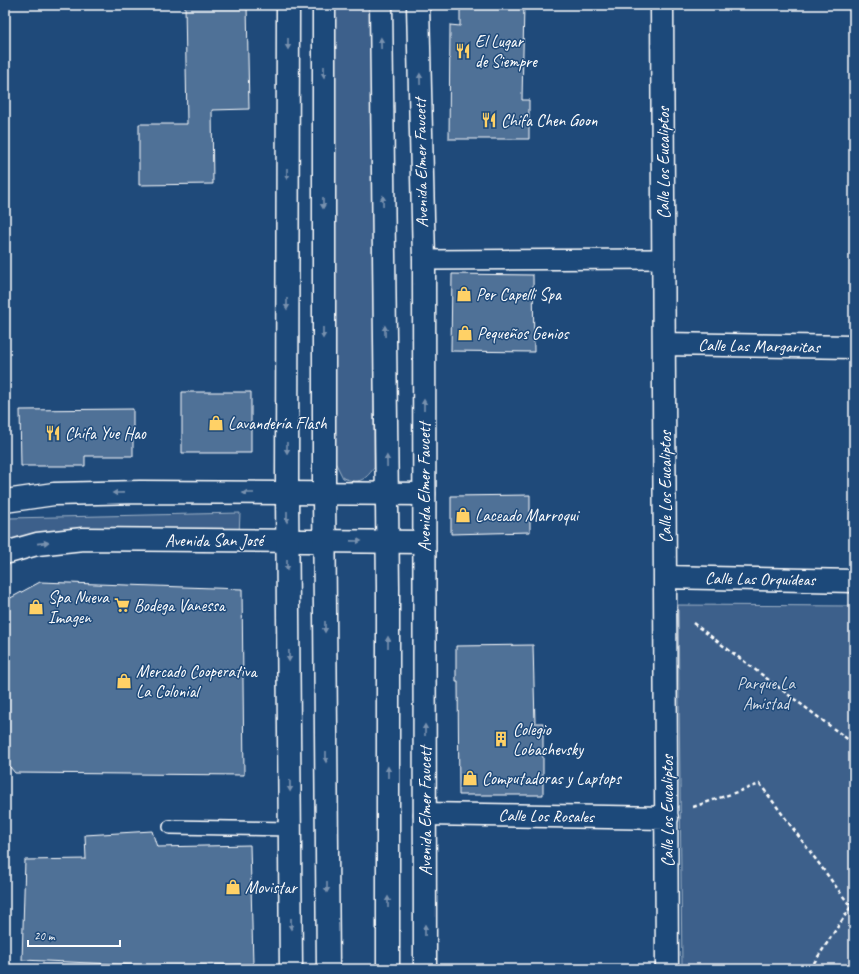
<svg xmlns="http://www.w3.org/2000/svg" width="859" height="974" font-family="Caveat,sans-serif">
<rect width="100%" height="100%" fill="#1f4a7a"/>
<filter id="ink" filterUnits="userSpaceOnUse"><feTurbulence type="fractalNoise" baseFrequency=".025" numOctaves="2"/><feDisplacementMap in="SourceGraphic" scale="8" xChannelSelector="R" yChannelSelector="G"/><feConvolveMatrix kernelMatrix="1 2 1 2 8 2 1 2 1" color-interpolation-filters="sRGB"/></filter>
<g filter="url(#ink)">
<path fill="#3c618b" stroke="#9eb0c5" d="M335 5H373L374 468C364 481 359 484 343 478L335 462Z
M240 513 239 535 54 533 17 538 5 542V519L9 518Z
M678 605 854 606V969H682Z"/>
<path fill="#507197" stroke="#fff" d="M185 5H247L249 109 212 110 213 184 139 185V124H187Z
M460 5H524L522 100H529V139H449L450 25 460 26Z
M452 274 533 275 534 352 451 351Z
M182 392H251V453H182Z
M133 409V456H85V466H21L20 410Z
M530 495V532L451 534V496Z
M40 582 242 589 244 775 15 773 5 761V601Z
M533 645 535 723H543V795H459L458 682H456V646Z
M152 831 157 847 250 845 253 964 160 966 22 960 25 860 86 859 85 835Z"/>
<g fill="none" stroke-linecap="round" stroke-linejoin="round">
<defs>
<path id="service" d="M170 827 291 829"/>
<path id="pedestrian" d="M424 260 663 259"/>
<path id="minor" d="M662 5 667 969
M664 344 854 347
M665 577 854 581
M425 814 667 818"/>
<path id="tertiary" d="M5 501 54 494 140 492 424 494
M5 553 37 544 83 539 424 542"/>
<path id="secondary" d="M288 5 287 493 291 969
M418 5 424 260 425 969"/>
<path id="primary" d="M324 5V493L328 969
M381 5 388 587V969"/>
</defs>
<use href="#service" stroke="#fff" stroke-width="16"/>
<use href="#pedestrian" stroke="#fff" stroke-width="22"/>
<use href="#minor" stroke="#fff" stroke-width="25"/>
<use href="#tertiary" stroke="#fff" stroke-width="25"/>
<use href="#secondary" stroke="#fff" stroke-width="25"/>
<use href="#primary" stroke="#fff" stroke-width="25"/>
<path stroke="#fff" stroke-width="2.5" stroke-dasharray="4 3" stroke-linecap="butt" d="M693 623 854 744
M693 807 760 784 851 907
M810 969 854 902"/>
<use href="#service" stroke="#1f4a7a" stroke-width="13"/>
<use href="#pedestrian" stroke="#1f4a7a" stroke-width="19"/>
<use href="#minor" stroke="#1f4a7a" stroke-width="22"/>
<use href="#tertiary" stroke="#1f4a7a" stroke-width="22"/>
<use href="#secondary" stroke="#1f4a7a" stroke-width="22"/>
<use href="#primary" stroke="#1f4a7a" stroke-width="22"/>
</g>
<defs><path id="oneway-solid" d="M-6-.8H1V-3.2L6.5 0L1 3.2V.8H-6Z"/></defs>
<g fill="#7992af">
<use href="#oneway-solid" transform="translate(381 43) rotate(-91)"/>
<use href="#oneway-solid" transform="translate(288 44) rotate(90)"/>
<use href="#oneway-solid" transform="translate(324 72) rotate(90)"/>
<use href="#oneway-solid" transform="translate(420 79) rotate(-91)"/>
<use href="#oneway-solid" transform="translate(287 174) rotate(90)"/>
<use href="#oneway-solid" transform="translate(383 201) rotate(-91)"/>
<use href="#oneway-solid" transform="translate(323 203) rotate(90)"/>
<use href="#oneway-solid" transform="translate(287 304) rotate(90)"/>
<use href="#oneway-solid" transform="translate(385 331) rotate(-91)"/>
<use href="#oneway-solid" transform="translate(323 333) rotate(90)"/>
<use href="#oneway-solid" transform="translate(424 405) rotate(-90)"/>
<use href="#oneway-solid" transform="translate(287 448) rotate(90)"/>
<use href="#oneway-solid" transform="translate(387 461) rotate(-91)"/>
<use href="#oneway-solid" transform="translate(118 493) rotate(179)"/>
<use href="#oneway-solid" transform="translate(248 493) rotate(-180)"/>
<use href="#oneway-solid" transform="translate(287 517) rotate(90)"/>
<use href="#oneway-solid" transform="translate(356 541) rotate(1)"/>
<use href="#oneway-solid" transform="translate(43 543) rotate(-6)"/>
<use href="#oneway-solid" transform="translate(287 565) rotate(90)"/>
<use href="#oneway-solid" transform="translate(325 627) rotate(90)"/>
<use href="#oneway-solid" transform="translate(388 642) rotate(-90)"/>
<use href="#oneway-solid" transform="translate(289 656) rotate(89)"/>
<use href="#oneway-solid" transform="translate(425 730) rotate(-90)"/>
<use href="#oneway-solid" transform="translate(326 757) rotate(90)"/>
<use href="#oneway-solid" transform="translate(388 772) rotate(-90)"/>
<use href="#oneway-solid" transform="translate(290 786) rotate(89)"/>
<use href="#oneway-solid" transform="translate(327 887) rotate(90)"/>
<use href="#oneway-solid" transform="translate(388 902) rotate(-90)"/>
<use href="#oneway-solid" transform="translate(291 924) rotate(90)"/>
<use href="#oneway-solid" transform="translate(425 930) rotate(-90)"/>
</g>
</g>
<defs>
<symbol id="restaurant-bare" viewBox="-9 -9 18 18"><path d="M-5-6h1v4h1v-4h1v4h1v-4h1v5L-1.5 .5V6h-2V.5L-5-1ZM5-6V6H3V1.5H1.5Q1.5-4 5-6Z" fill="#ffd166" stroke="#1f4a7a" stroke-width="2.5" paint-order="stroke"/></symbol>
<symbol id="shop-bare" viewBox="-9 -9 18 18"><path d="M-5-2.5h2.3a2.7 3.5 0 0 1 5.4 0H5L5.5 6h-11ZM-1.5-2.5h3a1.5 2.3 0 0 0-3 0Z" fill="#ffd166" stroke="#1f4a7a" stroke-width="2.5" paint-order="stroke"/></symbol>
<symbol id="supermarket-bare" viewBox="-9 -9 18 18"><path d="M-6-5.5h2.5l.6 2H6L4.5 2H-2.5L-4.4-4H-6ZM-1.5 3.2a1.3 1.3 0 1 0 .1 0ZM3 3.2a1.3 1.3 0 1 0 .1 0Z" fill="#ffd166" stroke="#1f4a7a" stroke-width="2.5" paint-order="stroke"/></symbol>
<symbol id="building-bare" viewBox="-9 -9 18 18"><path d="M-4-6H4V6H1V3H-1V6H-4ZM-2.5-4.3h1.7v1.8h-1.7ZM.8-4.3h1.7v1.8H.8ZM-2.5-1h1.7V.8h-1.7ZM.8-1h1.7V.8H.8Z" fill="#ffd166" stroke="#1f4a7a" stroke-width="2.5" paint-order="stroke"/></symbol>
</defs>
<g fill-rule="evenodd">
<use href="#restaurant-bare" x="452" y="40" width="22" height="22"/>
<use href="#restaurant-bare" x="478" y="109" width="22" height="22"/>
<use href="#shop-bare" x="453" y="283" width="22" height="22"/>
<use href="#shop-bare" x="454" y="322" width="22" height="22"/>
<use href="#shop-bare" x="205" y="412" width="22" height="22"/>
<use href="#restaurant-bare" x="42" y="422" width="22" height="22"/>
<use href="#shop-bare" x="452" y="504" width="22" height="22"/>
<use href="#supermarket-bare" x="111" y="594" width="22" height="22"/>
<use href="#shop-bare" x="25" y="596" width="22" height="22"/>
<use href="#shop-bare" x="113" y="670" width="22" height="22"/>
<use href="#building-bare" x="490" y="728" width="22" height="22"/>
<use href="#shop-bare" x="459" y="767" width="22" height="22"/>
<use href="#shop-bare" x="222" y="876" width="22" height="22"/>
</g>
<g text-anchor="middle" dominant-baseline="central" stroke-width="3" stroke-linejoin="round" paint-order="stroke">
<g font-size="17" fill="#fff" stroke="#1f4a7a" text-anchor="start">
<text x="475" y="41">El Lugar<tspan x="475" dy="20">de Siempre</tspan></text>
<text x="501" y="120">Chifa Chen Goon</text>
<text x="476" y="294">Per Capelli Spa</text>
<text x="477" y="333">Pequeños Genios</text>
<text x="228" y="423">Lavandería Flash</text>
<text x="65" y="433">Chifa Yue Hao</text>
<text x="475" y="515">Laceado Marroqui</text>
<text x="48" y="597">Spa Nueva<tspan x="48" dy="20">Imagen</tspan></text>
<text x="134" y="605">Bodega Vanessa</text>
<text x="136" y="671">Mercado Cooperativa<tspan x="136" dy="20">La Colonial</tspan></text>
<text x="513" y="729">Colegio<tspan x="513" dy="20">Lobachevsky</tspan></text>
<text x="482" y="778">Computadoras y Laptops</text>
<text x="245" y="887">Movistar</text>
</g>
<g font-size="17" fill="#fff" stroke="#1f4a7a">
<text transform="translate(421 163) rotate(-91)">Avenida Elmer Faucett</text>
<text transform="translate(663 163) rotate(-90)">Calle Los Eucaliptos</text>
<text transform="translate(759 346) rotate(1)">Calle Las Margaritas</text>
<text transform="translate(424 487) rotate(-90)">Avenida Elmer Faucett</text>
<text transform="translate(665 487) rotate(-90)">Calle Los Eucaliptos</text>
<text x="214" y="540">Avenida San José</text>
<text transform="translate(760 579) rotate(1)">Calle Las Orquídeas</text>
<text transform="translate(425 811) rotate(-90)">Avenida Elmer Faucett</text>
<text transform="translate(667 811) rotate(-90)">Calle Los Eucaliptos</text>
<text transform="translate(546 816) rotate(1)">Calle Los Rosales</text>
</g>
<g font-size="17" fill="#d8dfe8" stroke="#1f4a7a">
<text x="766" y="683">Parque La<tspan x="766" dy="20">Amistad</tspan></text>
</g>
</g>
<rect width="859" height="974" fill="none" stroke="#1f4a7a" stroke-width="20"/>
<rect x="10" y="10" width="839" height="954" fill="none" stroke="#fff" stroke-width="1.5" filter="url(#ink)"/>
<path d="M28 940v6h92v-6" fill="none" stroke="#ffffff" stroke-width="2"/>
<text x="34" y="940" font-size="12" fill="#ffffff" stroke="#1f4a7a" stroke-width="3" paint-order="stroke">20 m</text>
</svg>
